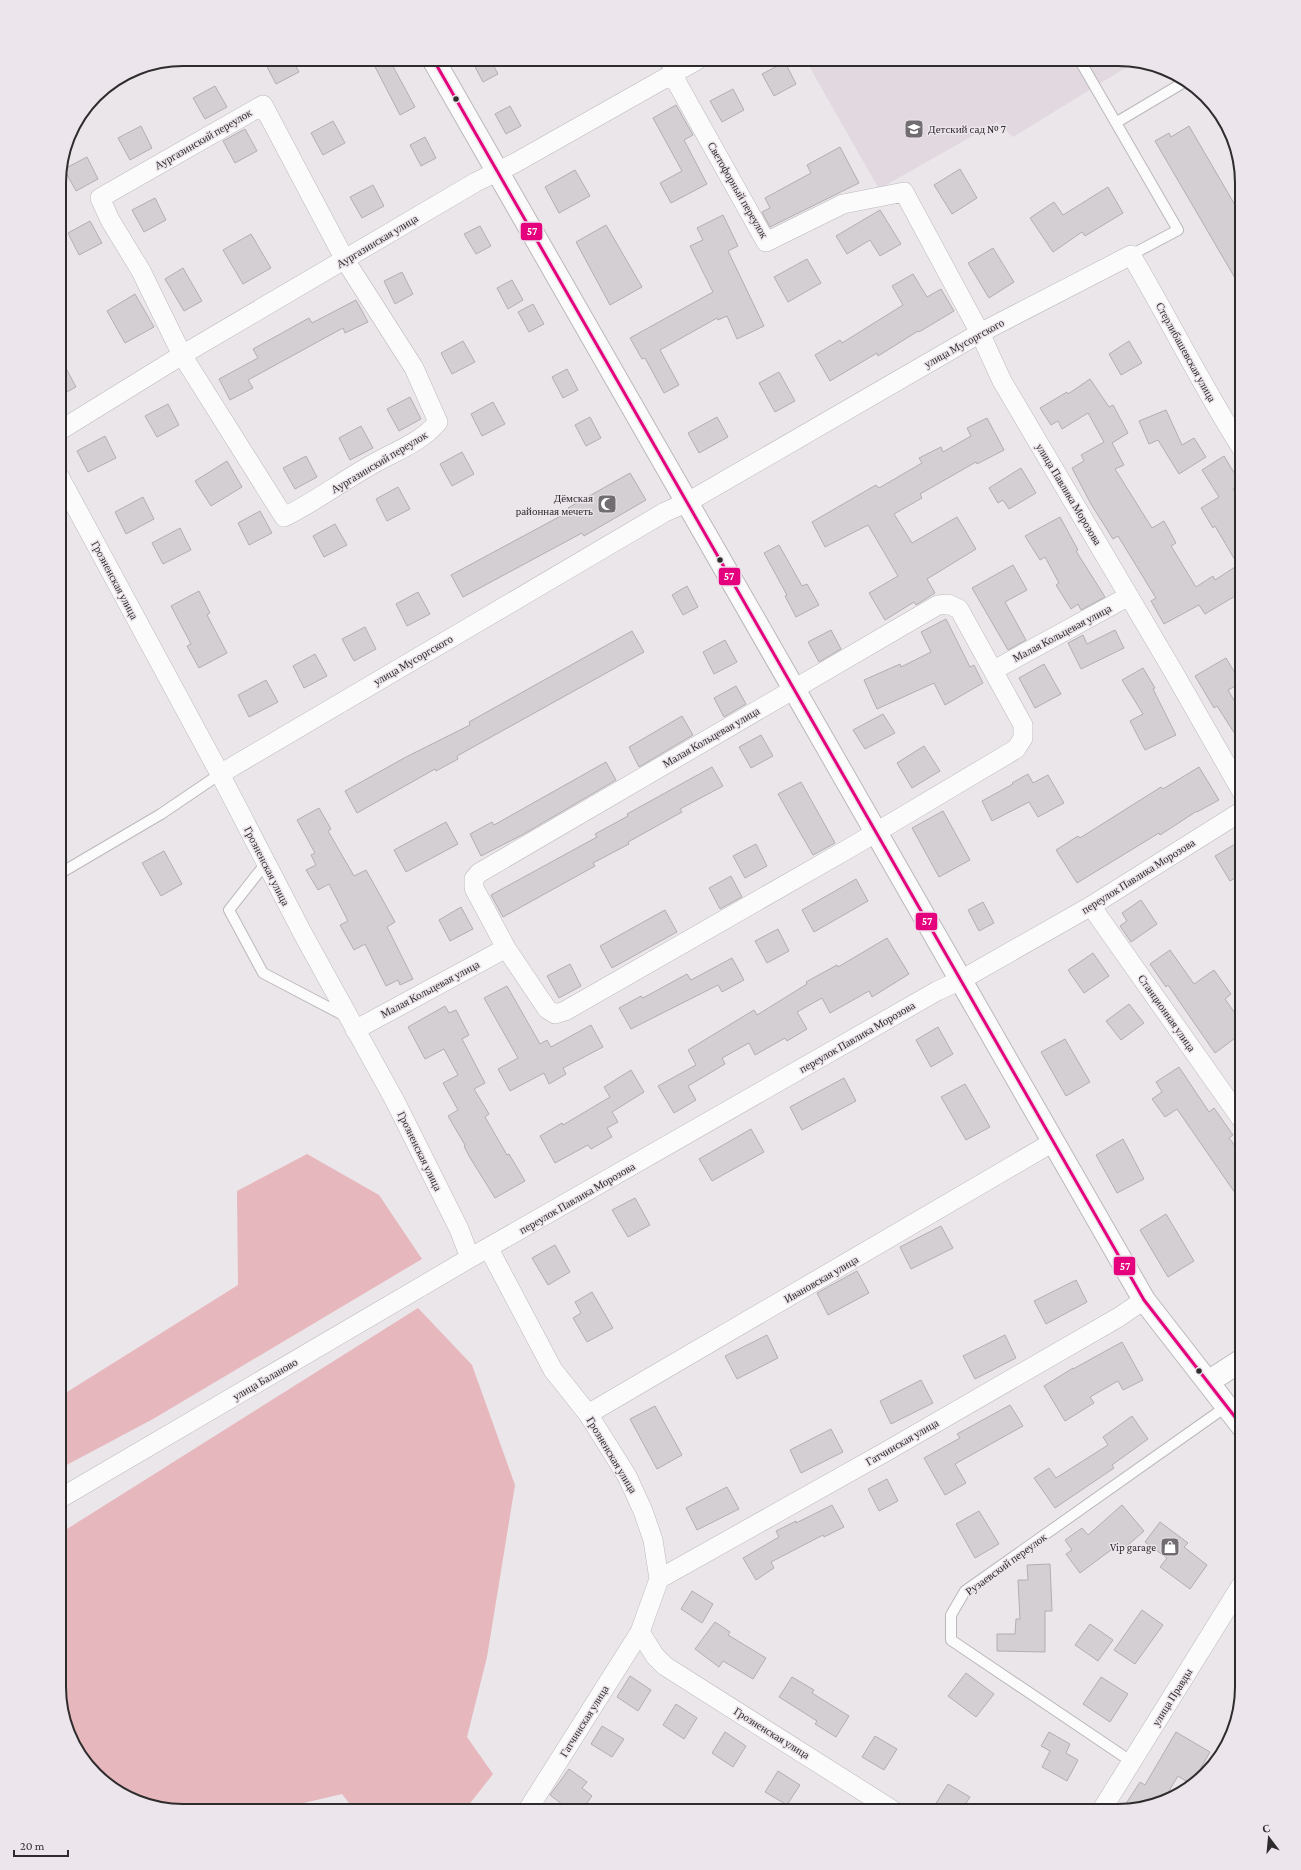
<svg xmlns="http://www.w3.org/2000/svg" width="1301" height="1870" font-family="'Crimson Pro',serif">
<rect width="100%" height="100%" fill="#ebe6ea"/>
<path fill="#e1d8e0" d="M805 59H1126L1135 62 1013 137 997 122 879 189Z"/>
<path fill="#e6b7bc" d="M307 1154 379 1195 422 1259 153 1419 59 1469V1397L238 1285 237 1191Z
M418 1308 472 1365 515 1485 487 1657 467 1737 493 1774 464 1811H355L342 1794 291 1806 285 1811H175L121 1794 75 1749 59 1687V1534Z"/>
<path fill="#d3cfd2" stroke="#b2aeb1" d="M263 59H292L299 72 276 84Z
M371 59H389L415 107 400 115Z
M471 59H490L498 74 483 82Z
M785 62 796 84 774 96 762 74Z
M215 86 227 107 205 119 193 98Z
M733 89 744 110 722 122 710 101Z
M676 105 693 135 684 140 707 184 671 203 660 183 682 171 653 118Z
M510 106 521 126 506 134 495 114Z
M333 121 345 143 323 155 311 133Z
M141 126 152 148 130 160 118 138Z
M1189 126 1242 217V290L1155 141 1169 133 1171 137Z
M245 129 257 151 235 163 223 141Z
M425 137 436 158 421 166 410 145Z
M840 147 859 183 770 227 762 212 770 208 765 198 811 173 807 165Z
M87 157 98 179 76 191 64 169Z
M960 169 977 198 952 214 934 185Z
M575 170 590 196 559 213 545 187Z
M373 185 384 206 362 218 350 197Z
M1108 187 1123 213 1085 236 1082 232 1053 252 1030 218 1054 202 1063 215Z
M155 198 166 220 144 232 132 210Z
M880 210 901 244 880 256 870 240 847 254 836 236Z
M723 215 738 246 728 251 764 326 737 339 727 316 718 320 717 318 660 350 679 385 664 393 645 358 642 359 630 338 713 292 690 246 703 240 697 228Z
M90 221 102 243 79 255 68 233Z
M606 225 642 287 610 305 576 242Z
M480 226 491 246 476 254 464 234Z
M251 234 271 268 243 284 223 250Z
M993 248 1014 282 989 298 968 263Z
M807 259 821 283 788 302 774 277Z
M183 268 202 301 184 311 165 279Z
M402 272 413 294 395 304 384 281Z
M913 274 927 297 941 289 954 311 919 332 918 331 878 356 877 353 830 381 815 355 840 340 842 343 903 305 892 286Z
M512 280 523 300 508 309 497 288Z
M135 294 154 327 125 343 107 311Z
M356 300 368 322 345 333 343 328 248 380 253 388 230 400 219 379 258 358 253 349 309 318 312 323Z
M533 304 544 324 529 332 518 312Z
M463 341 475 362 452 374 441 353Z
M1129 341 1142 363 1121 375 1109 354Z
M59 355 76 387 59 396Z
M567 369 578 390 563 398 552 377Z
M779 372 795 401 775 412 759 383Z
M1090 379 1109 407 1113 405 1128 433 1112 443 1124 465 1115 469 1152 528 1164 521 1176 543 1171 546 1196 587 1213 576 1215 580 1238 565 1215 526 1213 528 1201 508 1219 497 1202 470 1224 456 1241 484 1233 489 1242 503V592L1205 614 1199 605 1164 624 1151 601 1156 598 1118 536 1113 539 1091 504 1072 468 1084 461 1081 455 1104 442 1088 413 1062 429 1058 421 1051 425 1040 408 1067 392 1068 394Z
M410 397 421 419 399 431 387 409Z
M493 402 505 424 482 436 471 414Z
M168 404 179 425 157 437 145 416Z
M1166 410 1182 445 1194 438 1206 457 1179 474 1158 440 1149 444 1139 421Z
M590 417 601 438 586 446 575 425Z
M717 417 728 437 699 453 688 433Z
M987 418 1004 450 977 464 976 462 920 494 922 498 894 514 912 543 957 517 976 549 927 579 935 593 916 605 914 602 885 620 869 593 898 576 868 525 825 547 812 522 876 485 879 488 922 463 919 458 941 447 943 452 971 436 967 428Z
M361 426 373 448 350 460 339 438Z
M105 436 116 458 88 472 77 451Z
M462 452 474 474 452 486 440 464Z
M306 456 317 477 295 489 283 468Z
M227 461 242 487 211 506 195 481Z
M1021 468 1036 493 1009 509 1003 500 998 503 989 488Z
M630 473 646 500 584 536 582 533 463 597 451 575 570 511 568 508Z
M398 487 410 509 387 521 376 499Z
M143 497 154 519 126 534 115 512Z
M260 511 272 533 249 545 238 523Z
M1060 517 1078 550 1076 551 1105 597 1081 610 1078 604 1071 609 1056 585 1059 583 1045 557 1040 560 1025 536Z
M335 524 347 545 324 557 313 536Z
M180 528 191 550 163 564 152 543Z
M779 545 802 586 807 584 819 605 796 617 785 596 787 595 764 553Z
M1013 565 1027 590 1005 602 1026 640 1008 650 972 588Z
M687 586 698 607 683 615 672 595Z
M199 591 210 613 207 615 227 653 199 668 187 646 191 644 171 606Z
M418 592 430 614 407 626 396 604Z
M946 619 970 667 974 665 983 683 945 705 934 683 877 709 864 680 900 664 901 667 931 652 921 632Z
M365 627 376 649 354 661 342 639Z
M831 630 841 649 819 662 808 642Z
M1115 630 1124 648 1081 669 1068 643 1083 635 1087 644Z
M632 631 644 652 457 756 458 759 436 771 435 769 357 813 345 791 406 757 470 725 469 722Z
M725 640 737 662 714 674 703 652Z
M315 654 327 676 304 688 293 666Z
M1226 658 1241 683 1228 690 1242 714V745L1217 706 1214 708 1195 676Z
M1044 664 1061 694 1035 708 1019 678Z
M1143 668 1155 688 1153 689 1176 735 1145 750 1130 721 1143 714 1122 680Z
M266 680 278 702 249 717 238 695Z
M736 686 746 704 724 717 714 698Z
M883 714 895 733 865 749 853 730Z
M682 716 693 735 639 767 629 747Z
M761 735 773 756 751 768 739 747Z
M924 746 940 771 912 788 897 763Z
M606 762 616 780 524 834 481 856 470 834 492 822 494 825Z
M712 767 723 786 680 809 682 812 628 842 629 844 593 863 595 866 503 917 491 895 597 837 595 834 628 816 627 814Z
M1199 767 1219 800 1197 812V811L1160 835 1159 833 1077 883 1056 850 1078 836 1080 838 1161 787 1163 789Z
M1028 774 1033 783 1048 775 1064 803 1038 817 1029 802 992 821 982 801 1013 784 1012 783Z
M801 782 835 843 813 855 778 794Z
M319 808 331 829 328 831 354 876 366 870 395 922 387 927 413 979 400 985 398 980 386 986 365 944 354 950 340 925 348 921 329 884 318 890 306 870 316 865 311 855 315 853 297 820Z
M943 811 970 860 939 877 912 828Z
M446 822 458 844 406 872 394 850Z
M1242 840V874L1230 881 1215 856Z
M756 844 767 866 745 878 733 856Z
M164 851 182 884 161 896 142 863Z
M731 876 742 897 720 909 709 888Z
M856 879 868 901 814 932 802 910Z
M1141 900 1157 924 1131 942 1120 926 1127 921 1122 913Z
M983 902 994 923 979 931 968 910Z
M461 907 473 929 450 941 439 920Z
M665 910 677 932 612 968 600 946Z
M778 929 789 951 767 963 755 941Z
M887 938 909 974 872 997 869 991 830 1013 822 998 797 1012 807 1029 787 1041 785 1038 755 1055 749 1043 722 1058 725 1064 688 1086 696 1100 674 1113 658 1086 696 1065 688 1050 754 1010 757 1015 807 984 806 982 837 965 838 967Z
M1170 950 1194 984 1214 970 1231 994 1225 999 1242 1023V1033L1215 1053 1168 985 1166 987 1150 964Z
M1093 953 1109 976 1084 993 1068 970Z
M732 958 744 980 722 992 718 985 631 1029 619 1008 641 996 643 998 687 974 691 980Z
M570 964 581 986 559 998 547 976Z
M507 986 540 1044 547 1040 551 1047 591 1025 603 1047 563 1068 566 1074 549 1084 544 1073 510 1091 498 1069 518 1058 484 998Z
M1129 1004 1144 1023 1121 1040 1106 1021Z
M445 1006 449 1013 456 1010 469 1035 462 1039 485 1083 474 1089 489 1114 485 1117 507 1155 509 1154 525 1181 495 1198 469 1156 464 1146 465 1145 448 1116 458 1110 443 1083 458 1075 444 1049 425 1059 408 1027Z
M938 1027 953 1054 931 1067 916 1040Z
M1065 1039 1090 1082 1066 1096 1041 1052Z
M1179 1067 1209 1112 1214 1108 1233 1135 1229 1138 1242 1155V1203L1177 1109 1165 1117 1152 1099 1162 1092 1156 1082Z
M631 1070 644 1092 612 1112 618 1122 607 1128 612 1137 591 1149 588 1145 555 1163 540 1136 562 1123 563 1125 610 1097 604 1087Z
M844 1078 856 1101 802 1130 790 1107Z
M965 1084 990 1127 966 1140 941 1097Z
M751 1129 764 1152 712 1181 699 1159Z
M1123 1139 1144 1179 1117 1193 1096 1155Z
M635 1198 650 1225 628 1237 612 1210Z
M1166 1214 1194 1261 1168 1277 1140 1230Z
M941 1226 953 1248 911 1269 900 1247Z
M555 1245 570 1272 548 1285 532 1258Z
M857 1271 869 1293 828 1315 817 1293Z
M1076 1280 1087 1302 1046 1324 1034 1301Z
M592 1292 613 1328 587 1342 573 1318 581 1313 575 1302Z
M767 1335 778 1358 737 1379 725 1356Z
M1005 1335 1016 1358 975 1379 963 1356Z
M1122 1342 1143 1380 1123 1390 1118 1381 1090 1397 1094 1403 1065 1421 1044 1386 1073 1368V1369Z
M921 1380 933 1403 891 1424 880 1401Z
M1010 1405 1023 1426 955 1464 966 1483 945 1495 924 1458 960 1438 957 1434Z
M655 1406 682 1455 657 1469 630 1419Z
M1132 1416 1148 1439 1112 1465 1114 1468 1055 1508 1034 1478 1049 1468 1056 1478 1108 1445 1103 1437Z
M831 1429 843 1452 801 1473 790 1450Z
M887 1479 898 1501 879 1511 868 1489Z
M727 1487 739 1509 697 1530 686 1508Z
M832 1505 844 1527 824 1537 823 1535 771 1562 774 1568 756 1580 743 1558 779 1537 776 1531 796 1521V1523Z
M1122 1505 1144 1531 1120 1552 1115 1547 1080 1573 1066 1554 1072 1550 1065 1540 1082 1528 1088 1535Z
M979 1511 999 1544 975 1558 956 1524Z
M1160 1522 1188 1543 1184 1547 1207 1565 1190 1589 1160 1567 1167 1558 1145 1542Z
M1050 1564 1052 1611H1045V1652L997 1651V1634H1015L1016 1619H1020L1018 1580H1028L1027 1565Z
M692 1591 713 1604 702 1623 681 1609Z
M1142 1610 1163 1625 1135 1664 1114 1650Z
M715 1622 730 1632 728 1635 766 1658 753 1679 723 1661 719 1667 695 1649Z
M1090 1624 1113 1640 1098 1661 1075 1645Z
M966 1673 994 1694 976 1717 948 1696Z
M630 1676 651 1690 638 1711 617 1697Z
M792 1677 814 1690 812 1693 849 1716 836 1737 815 1724 817 1721 779 1697Z
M1101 1677 1128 1694 1110 1722 1083 1704Z
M676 1704 697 1718 684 1739 663 1725Z
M602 1726 624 1739 612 1757 591 1744Z
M725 1732 746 1746 733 1767 712 1753Z
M1049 1732 1070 1744 1066 1753 1078 1760 1067 1781 1042 1767 1050 1751 1041 1746Z
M1176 1732 1210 1752 1192 1783 1191 1784 1178 1776 1164 1799 1122 1810 1140 1782 1145 1785Z
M875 1736 897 1749 884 1770 862 1757Z
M569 1769 587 1782 582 1788 592 1796 581 1811H571L550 1795Z
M778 1771 800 1785 787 1805 765 1792Z
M948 1784 970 1797 961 1811H945L935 1805Z"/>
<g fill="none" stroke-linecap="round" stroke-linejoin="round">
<defs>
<path id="lane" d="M663 59 672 74
M1079 59 1178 230 1131 255
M1117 122 1186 81
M266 863 229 910 263 973 345 1016
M59 874 161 814 220 774
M1132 1762 951 1640V1615L965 1591 1227 1406"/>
<path id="street" d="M672 74 766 242 843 204 904 192 980 333 1002 381 1173 671 1242 792
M263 105 345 260 414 368 438 422C420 444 390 453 366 468 338 484 313 503 284 517L182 355 141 271 110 220 100 198Z
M59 431 182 355 476 182 515 163 699 59
M59 476 220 774 303 934 395 1101 459 1229 470 1258
M948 604 959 609 1023 725V738L1016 749 853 846 565 1011 555 1014 547 1009 506 948 474 888V879L479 873 938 605Z
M994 670 1129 596
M220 774 665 512 688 502 980 333 1131 255C1169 319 1202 386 1242 449
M1091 906 1242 1120
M355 1030 506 948
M489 1249 553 1370 588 1414 627 1476 643 1511 653 1540 659 1579 640 1632 655 1656 665 1666 894 1811
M588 1414 1053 1142
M59 1499 470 1258 937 991 961 980 1091 906 1242 811
M659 1579 887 1451 1119 1317 1144 1300
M527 1811 640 1632
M1101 1811 1242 1584"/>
<path id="secondary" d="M433 59 1144 1300 1242 1426
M1208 1382 1242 1360"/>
</defs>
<use href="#lane" stroke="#bbb8bb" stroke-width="12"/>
<use href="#street" stroke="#bbb8bb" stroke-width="20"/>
<use href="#secondary" stroke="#bbb8bb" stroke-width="24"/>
<use href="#lane" stroke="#fcfbfc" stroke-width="10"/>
<use href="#street" stroke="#fcfbfc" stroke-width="19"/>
<use href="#secondary" stroke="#fcfbfc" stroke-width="22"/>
<defs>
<path id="bus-1" d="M433 59 1144 1300 1242 1426"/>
</defs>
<use href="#bus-1" stroke="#ece5eb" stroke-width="6"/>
<use href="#bus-1" stroke="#e5007d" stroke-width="3"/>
</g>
<defs>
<symbol id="school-square" viewBox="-11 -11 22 22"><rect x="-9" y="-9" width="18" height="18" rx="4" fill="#716d70" stroke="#ece5eb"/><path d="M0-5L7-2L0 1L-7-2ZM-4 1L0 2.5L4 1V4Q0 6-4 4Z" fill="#fff"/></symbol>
<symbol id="mosque-square" viewBox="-11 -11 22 22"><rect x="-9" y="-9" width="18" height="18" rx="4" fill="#716d70" stroke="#ece5eb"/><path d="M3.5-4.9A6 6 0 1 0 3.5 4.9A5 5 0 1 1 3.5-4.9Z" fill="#fff"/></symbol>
<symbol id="shop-square" viewBox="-11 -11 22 22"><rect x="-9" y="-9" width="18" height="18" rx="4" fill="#716d70" stroke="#ece5eb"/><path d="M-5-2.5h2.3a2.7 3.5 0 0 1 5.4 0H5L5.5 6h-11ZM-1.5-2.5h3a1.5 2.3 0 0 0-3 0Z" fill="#fff"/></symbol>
</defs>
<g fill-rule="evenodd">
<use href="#school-square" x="903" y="118" width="22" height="22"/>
<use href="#mosque-square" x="596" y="493" width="22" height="22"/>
<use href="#shop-square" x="1159" y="1536" width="22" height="22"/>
</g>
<g fill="#2f2c2e" stroke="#ece5eb" stroke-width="1.5">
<circle cx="456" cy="99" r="3.5"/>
<circle cx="720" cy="560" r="3.5"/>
<circle cx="1199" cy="1371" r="3.5"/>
</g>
<g text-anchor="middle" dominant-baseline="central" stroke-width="3" stroke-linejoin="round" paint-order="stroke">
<g font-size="11" fill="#2f2c2e" stroke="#ece5eb" text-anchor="end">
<text x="928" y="129" text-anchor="start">Детский сад № 7</text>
<text x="593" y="498">Дёмская<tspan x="593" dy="13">районная мечеть</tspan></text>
<text x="1156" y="1547">Vip garage</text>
</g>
<g font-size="11" fill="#2f2c2e" stroke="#ece5eb">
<text transform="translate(203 139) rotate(-30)">Аургазинский переулок</text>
<text transform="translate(738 190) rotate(60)">Светофорный переулок</text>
<text transform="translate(377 241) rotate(-31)">Аургазинская улица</text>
<text transform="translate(964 343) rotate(-29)">улица Мусоргского</text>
<text transform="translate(1186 352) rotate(61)">Стерлибашевская улица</text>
<text transform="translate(379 462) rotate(-31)">Аургазинский переулок</text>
<text transform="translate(1069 494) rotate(59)">улица Павлика Морозова</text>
<text transform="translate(115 580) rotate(62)">Грозненская улица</text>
<text transform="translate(1062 633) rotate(-28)">Малая Кольцевая улица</text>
<text transform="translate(413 660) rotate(-30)">улица Мусоргского</text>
<text transform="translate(711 737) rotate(-30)">Малая Кольцевая улица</text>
<text transform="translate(267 866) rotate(63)">Грозненская улица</text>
<text transform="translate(1138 876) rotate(-32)">переулок Павлика Морозова</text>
<text transform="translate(430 989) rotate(-28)">Малая Кольцевая улица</text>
<text transform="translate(1167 1013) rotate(55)">Станционная улица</text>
<text transform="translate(857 1037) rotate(-30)">переулок Павлика Морозова</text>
<text transform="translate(420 1151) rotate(64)">Грозненская улица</text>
<text transform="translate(577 1198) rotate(-30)">переулок Павлика Морозова</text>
<text transform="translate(821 1279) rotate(-30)">Ивановская улица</text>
<text transform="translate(265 1379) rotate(-30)">улица Баланово</text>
<text transform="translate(902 1442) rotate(-30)">Гатчинская улица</text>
<text transform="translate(612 1455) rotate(59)">Грозненская улица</text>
<text transform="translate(1006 1564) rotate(-36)">Рузаевский переулок</text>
<text transform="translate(1172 1697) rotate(-58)">улица Правды</text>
<text transform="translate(584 1721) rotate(-58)">Гатчинская улица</text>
<text transform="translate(772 1733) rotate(32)">Грозненская улица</text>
</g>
</g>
<path d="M0 0H1301V1870H0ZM183 66H1118A117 117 0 0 1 1235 183V1687A117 117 0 0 1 1118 1804H183A117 117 0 0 1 66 1687V183A117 117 0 0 1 183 66Z" fill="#ece5eb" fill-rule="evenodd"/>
<path fill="none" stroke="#2f2c2e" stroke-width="2" d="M183 66H1118A117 117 0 0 1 1235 183V1687A117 117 0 0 1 1118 1804H183A117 117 0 0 1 66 1687V183A117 117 0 0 1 183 66Z"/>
<g stroke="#ece5eb" stroke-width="1.5">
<rect x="520" y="222" width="23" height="19" rx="4" fill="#e5007d"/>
<rect x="718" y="567" width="23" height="19" rx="4" fill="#e5007d"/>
<rect x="915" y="912" width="23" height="19" rx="4" fill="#e5007d"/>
<rect x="1113" y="1256" width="23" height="20" rx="4" fill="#e5007d"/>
</g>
<g font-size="11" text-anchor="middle" font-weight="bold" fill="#fff">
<text x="532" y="235">57</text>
<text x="729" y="580">57</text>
<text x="927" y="925">57</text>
<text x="1125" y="1270">57</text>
</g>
<g transform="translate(1269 1838) rotate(344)" stroke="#ece5eb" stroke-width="3" paint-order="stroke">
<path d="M0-3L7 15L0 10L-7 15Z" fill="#2f2c2e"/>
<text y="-6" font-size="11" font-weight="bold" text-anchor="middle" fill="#2f2c2e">С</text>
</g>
<path d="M14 1850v6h54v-6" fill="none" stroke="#2f2c2e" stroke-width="2"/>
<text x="20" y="1850" font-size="12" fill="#2f2c2e" stroke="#ece5eb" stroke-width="3" paint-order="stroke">20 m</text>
</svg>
